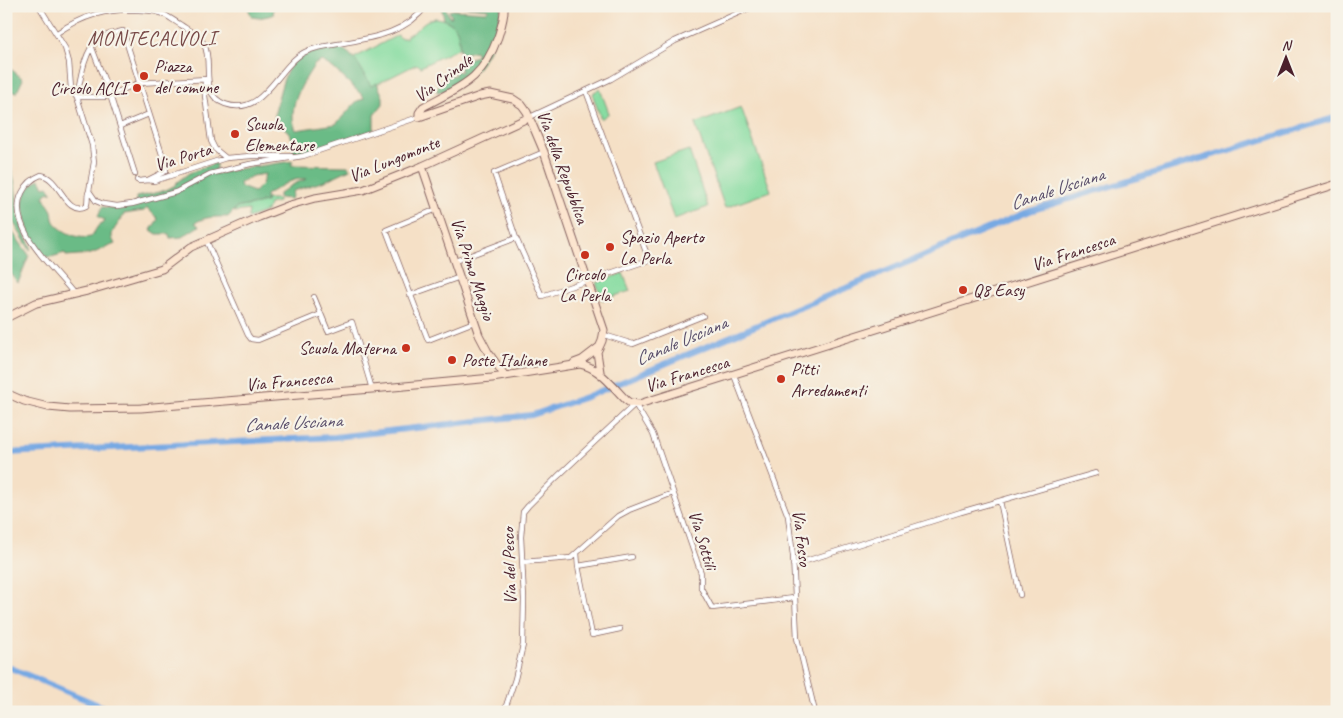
<svg xmlns="http://www.w3.org/2000/svg" width="1343" height="718" font-family="Caveat,sans-serif">
<rect width="100%" height="100%" fill="#f7f3e8"/>
<filter id="ink" filterUnits="userSpaceOnUse"><feTurbulence type="fractalNoise" baseFrequency=".02" numOctaves="2"/><feDisplacementMap in="SourceGraphic" scale="10" xChannelSelector="R" yChannelSelector="G"/><feConvolveMatrix kernelMatrix="1 2 1 2 8 2 1 2 1" color-interpolation-filters="sRGB"/></filter>
<filter id="wash" filterUnits="userSpaceOnUse"><feTurbulence type="fractalNoise" baseFrequency=".0096" numOctaves="4" result="noise"/><feDisplacementMap in="SourceGraphic" scale="20" xChannelSelector="R" yChannelSelector="G"/><feGaussianBlur stdDeviation="1.12" result="paint"/><feColorMatrix in="noise" values="0 0 0 0 0 0 0 0 0 0 0 0 0 0 0 0 0 1.4 0 .05"/><feComposite in="paint" operator="in"/></filter>
<g filter="url(#wash)">
<rect width="100%" height="100%" fill="#f5e0c6"/>
<path fill="#83db9f" stroke="#667d65" d="M435 18C453 20 461 29 459 48L420 67 417 64 371 87 354 58 398 35 400 38H406L407 35C420 31 419 21 435 18Z
M600 89 609 113 601 119 593 96 594 92Z
M741 107 771 191 725 208 695 124Z
M689 150 708 207 674 219 653 162Z
M266 199H278V202L269 204 267 211 248 218 249 210 234 212 236 208 261 203 259 200 266 202Z
M623 273 630 291 602 300 596 283Z"/>
<path fill="#6abb86" stroke="#5a6d58" fill-rule="evenodd" d="M247 6H274L273 15 258 18 252 17Z
M441 6H445L449 17H452L449 11 453 10 486 12 489 9 457 6H501V9C496 38 487 65 462 82 453 87 447 91 437 92V88L443 82 442 80 446 76 456 75 453 71 461 72 459 62 476 56V52L474 51 462 54 460 51C458 34 461 26 442 19L444 18Z
M333 47C352 47 363 72 371 86L377 83 383 97V104L374 115V130L304 152H293C295 141 291 133 282 126L276 125C273 115 276 108 278 99 288 59 294 56 333 47ZM322 61 333 68 363 96 364 99 357 101 336 124 296 130C286 108 303 82 315 64Z
M6 70H12L23 79 17 92H11L6 95Z
M293 161 291 165 348 166 350 169 325 181 293 191 291 199 279 198V194C288 187 296 182 307 179 292 177 278 188 266 195V202L260 201 262 203 236 208 228 217C216 217 205 216 195 223L199 226 182 237 170 238 169 234H157L151 230 158 219 147 208 144 211 124 214C122 221 111 230 112 237 112 239 114 242 115 244L91 254 66 256 65 253C60 254 54 257 49 257 34 257 22 216 23 203 24 192 30 184 40 179L44 187 48 186 52 192 47 193 44 197C46 203 50 206 52 211 53 215 52 219 55 223 62 232 79 240 91 237L98 226 104 223 105 220 98 217 102 207 115 208 136 205V197L160 192 174 186 177 182 189 173 216 163V174L239 169ZM265 174 262 184 254 192 241 187 240 183 252 176Z
M6 163C19 175 14 205 20 221 23 230 27 239 31 247L30 250 6 210Z
M6 223 29 255 18 283 6 267Z"/>
<g fill="none" stroke-linecap="round" stroke-linejoin="round">
<path stroke="#77a9e3" stroke-width="6" d="M6 453 335 437 532 415 586 397 1030 211 1337 117
M6 666 115 712"/>
</g>
</g>
<g filter="url(#ink)">
<g fill="none" stroke-linecap="round" stroke-linejoin="round">
<defs>
<path id="street" d="M39 6 65 48 69 62 71 89 77 97 92 145 94 162 89 191 96 201 103 204 117 206 132 204 176 192 210 174 250 164 303 156 419 117
M57 33C82 16 107 8 138 10 146 10 154 11 161 13 168 16 174 21 181 25 188 30 199 35 204 44 214 63 198 94 225 104 264 118 277 66 305 52 315 47 327 46 338 44 370 38 406 34 426 6
M92 48 110 95 135 174
M207 79 205 82 204 88 211 141 215 149 226 158
M77 97C80 82 84 51 97 41 104 35 114 33 123 31L166 167V171L148 180
M77 97H105L139 83 207 79
M530 117 611 79 675 41 754 6
M120 126 149 114
M544 152 494 173 516 238 542 296 649 260 586 91
M137 180 139 181 148 180 154 181 226 158 251 156H291
M437 209 386 230 428 340 474 322
M206 240 248 335 251 339 258 340 321 314
M455 261 516 238
M74 294C56 270 5 227 22 193 26 185 33 178 41 175 60 177 65 216 86 206 89 202 86 196 89 191
M410 295 460 277
M314 297 328 331 352 322 372 389
M604 335 633 344 703 316
M734 375 788 516 793 556 797 638 815 712
M1000 501 1020 595
M577 553 578 566 592 635 620 629
M523 562 571 558 618 516 629 510 673 493
M793 565 961 512 1096 473
M578 566 632 557
M504 712 515 679 523 645 524 599 521 537 523 512 528 506 557 477 635 404 653 434 701 573V588L712 608 794 598"/>
<path id="secondary" d="M504 6C505 17 501 27 498 37 482 81 461 86 423 107L419 113V117L480 96 490 94 513 99 522 105 527 112 544 152 604 330 602 341 597 352 600 372
M422 166 479 335 488 352 505 376
M6 318 36 303 87 291 162 269 191 247 259 217 290 205 315 198 363 190 418 168 530 117
M574 363 582 360 599 347
M6 393 24 401 48 407 70 409 141 408 372 389 492 378 580 364C600 368 612 386 626 400L630 403 639 404 1337 184"/>
</defs>
<use href="#street" stroke="#866361" stroke-width="6"/>
<use href="#secondary" stroke="#866361" stroke-width="9"/>
<use href="#street" stroke="#fff" stroke-width="4.5"/>
<use href="#secondary" stroke="#fce5cf" stroke-width="7"/>
</g>
</g>
<g fill="#c8321e" stroke="#f7f3e8" stroke-width="2">
<circle cx="144" cy="76" r="5"/>
<circle cx="137" cy="88" r="5"/>
<circle cx="235" cy="134" r="5"/>
<circle cx="610" cy="247" r="5"/>
<circle cx="585" cy="255" r="5"/>
<circle cx="963" cy="290" r="5"/>
<circle cx="406" cy="348" r="5"/>
<circle cx="452" cy="360" r="5"/>
<circle cx="781" cy="379" r="5"/>
</g>
<g text-anchor="middle" dominant-baseline="central" stroke-width="4.5" stroke-linejoin="round" paint-order="stroke">
<g font-size="18" fill="#4a1f2b" stroke="#f7f3e8" text-anchor="start">
<text x="154" y="66">Piazza<tspan x="154" dy="21">del comune</tspan></text>
<text x="127" y="88" text-anchor="end">Circolo ACLI</text>
<text x="245" y="124">Scuola<tspan x="245" dy="21">Elementare</tspan></text>
<text x="620" y="237">Spazio Aperto<tspan x="620" dy="21">La Perla</tspan></text>
<text x="585" y="274" text-anchor="middle">Circolo<tspan x="585" dy="21">La Perla</tspan></text>
<text x="973" y="290">Q8 Easy</text>
<text x="396" y="348" text-anchor="end">Scuola Materna</text>
<text x="462" y="360">Poste Italiane</text>
<text x="791" y="369">Pitti<tspan x="791" dy="21">Arredamenti</tspan></text>
</g>
<g font-size="18" fill="#4a1f2b" stroke="#f7f3e8">
<text transform="translate(443 78) rotate(-37)">Via Crinale</text>
<text transform="translate(183 157) rotate(-17)">Via Porta</text>
<text transform="translate(394 159) rotate(-22)">Via Lungomonte</text>
<text transform="translate(563 167) rotate(70)">Via della Repubblica</text>
<text transform="translate(1073 252) rotate(-18)">Via Francesca</text>
<text transform="translate(473 269) rotate(72)">Via Primo Maggio</text>
<text transform="translate(687 374) rotate(-17)">Via Francesca</text>
<text transform="translate(289 381) rotate(-5)">Via Francesca</text>
<text transform="translate(802 538) rotate(83)">Via Fosso</text>
<text transform="translate(703 540) rotate(73)">Via Sottili</text>
<text transform="translate(509 566) rotate(-92)">Via del Pesco</text>
</g>
<g font-size="19" font-style="italic" fill="#5a4f6b" stroke="#f7f3e8">
<text transform="translate(1057 189) rotate(-18)">Canale Usciana</text>
<text transform="translate(681 341) rotate(-23)">Canale Usciana</text>
<text transform="translate(293 423) rotate(-3)">Canale Usciana</text>
</g>
<g font-size="20" letter-spacing="1" fill="#784a48" stroke="#f7f3e8">
<text x="152" y="38">MONTECALVOLI</text>
</g>
</g>
<rect width="1343" height="718" fill="none" stroke="#f7f3e8" stroke-width="25"/>
<g transform="translate(1286 58)" stroke="#f7f3e8" stroke-width="4" paint-order="stroke">
<path d="M0-4L9 19L0 12L-9 19Z" fill="#4a1f2b"/>
<text y="-8" font-size="14" font-weight="bold" text-anchor="middle" fill="#4a1f2b">N</text>
</g>
</svg>
